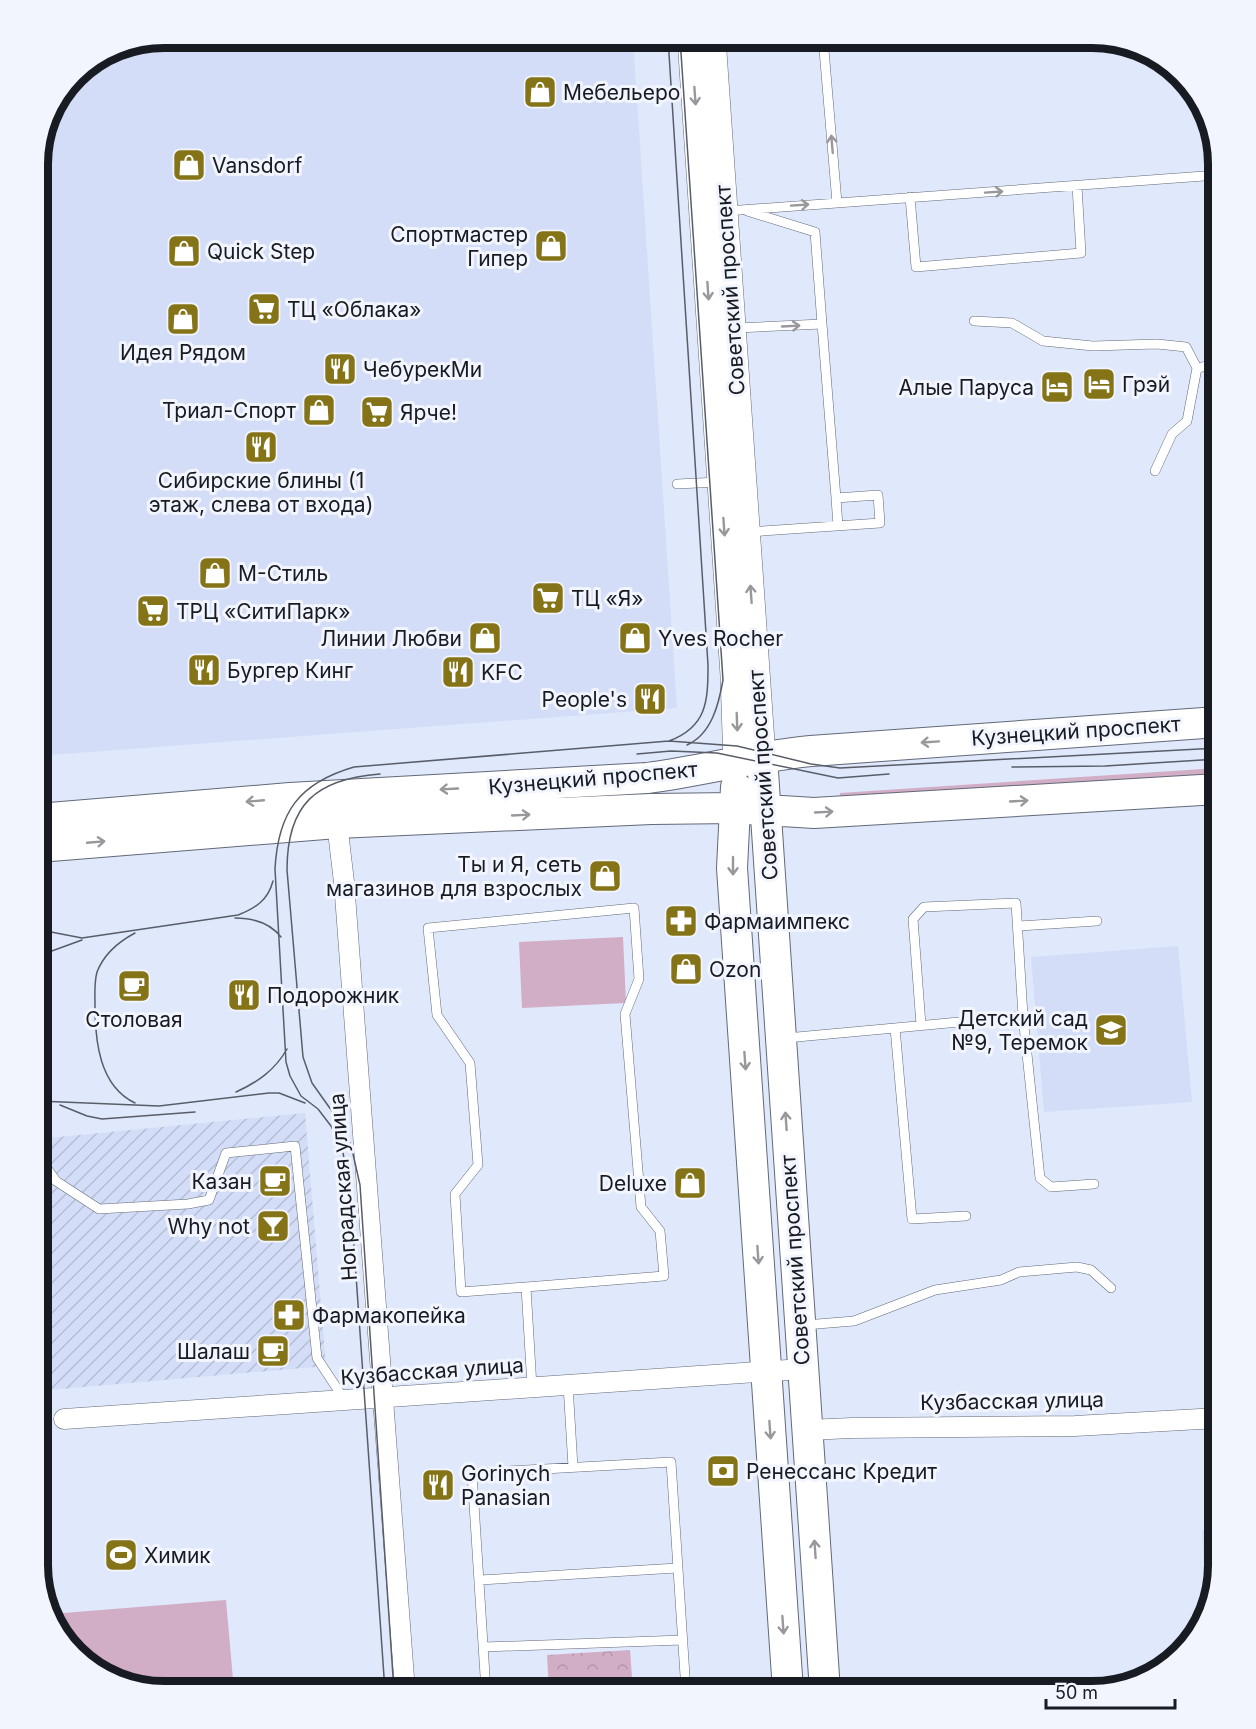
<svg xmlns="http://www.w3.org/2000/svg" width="1256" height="1729" font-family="Inter,sans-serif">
<defs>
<pattern id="industrial-furrows" width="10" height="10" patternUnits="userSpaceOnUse" patternTransform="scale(1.5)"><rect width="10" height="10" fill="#d4ddf8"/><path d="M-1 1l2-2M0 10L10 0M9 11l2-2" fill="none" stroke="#b5bdd4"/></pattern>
<pattern id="park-crowns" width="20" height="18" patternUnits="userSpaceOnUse" patternTransform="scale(1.5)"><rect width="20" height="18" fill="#d2adc6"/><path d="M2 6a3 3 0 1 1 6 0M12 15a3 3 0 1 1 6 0" fill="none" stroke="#b494aa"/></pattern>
</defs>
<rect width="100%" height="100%" fill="#e0e8fb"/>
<path fill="#d4ddf8" d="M164 38H633L677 708 38 756V155L51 108 80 69 116 47Z
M1178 946 1192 1102 1044 1112 1031 957Z
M1218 1529V1565L1206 1610 1202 1530Z"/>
<path fill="url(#industrial-furrows)" d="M305 1113 326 1366 38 1391V1139Z"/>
<path fill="#d2adc6" d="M1218 768V778L839 804 840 793Z
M623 937 626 1003 522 1008 519 942Z
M226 1600 234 1691H156L100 1674 55 1629 51 1614Z"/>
<path fill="url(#park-crowns)" d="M630 1650 633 1691H549L547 1655Z"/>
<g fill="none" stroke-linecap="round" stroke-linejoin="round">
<defs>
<path id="service" d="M823 38 837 203
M910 197 916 267 1081 253 1077 186
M727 211 1218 175
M974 321 1012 323 1043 341 1093 346 1157 344 1186 347 1197 368
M822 324 836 498
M736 328 822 324 815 232 747 211
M1155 471 1172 434 1187 421 1197 368 1218 364
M677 484 719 482
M749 532 880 523 878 495 836 498 838 526
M1019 926 1097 921
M1023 1016 1040 1178 1051 1187 1094 1184
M895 1028 1023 1016 1016 903 924 907 913 919 921 1025
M786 1038 895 1028 912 1219 966 1216
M38 1156 56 1181 99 1209 188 1204 209 1200 226 1153 295 1146 317 1358 344 1399
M526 1287 664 1276 660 1231 641 1207 625 1014 639 979 634 908 428 928 437 1015 470 1063 478 1165 455 1194 461 1292 526 1287 532 1387
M805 1325 854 1321 935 1290 1001 1280 1019 1272 1077 1267 1091 1270 1111 1288
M568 1385 573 1467
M480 1580 677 1568
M484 1647 683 1640
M486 1691 472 1473 671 1462 686 1691"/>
<path id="minor" d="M337 823 344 882 405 1691
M64 1419 802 1369
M807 1430 852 1428 1075 1426 1218 1418"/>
<path id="secondary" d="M691 38 734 675 737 763
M712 38 762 757"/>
<path id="primary" d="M762 757 825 1691
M736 787 732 868 788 1691
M38 819 290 798 647 778C702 771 756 756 811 751L1218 722
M38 847 337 823 651 809 734 808 814 813 1218 789"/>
</defs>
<use href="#service" stroke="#626979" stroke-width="10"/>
<use href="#minor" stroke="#626979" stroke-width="21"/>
<use href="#secondary" stroke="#626979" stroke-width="28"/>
<use href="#primary" stroke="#626979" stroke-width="32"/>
<use href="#service" stroke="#fff" stroke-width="9"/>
<use href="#minor" stroke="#fff" stroke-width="20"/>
<use href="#secondary" stroke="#fff" stroke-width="27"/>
<use href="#primary" stroke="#fff" stroke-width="30"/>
<path stroke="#595d68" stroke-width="1.5" d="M668 38 708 665C708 701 707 727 669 741
M680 38 723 680C719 703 712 734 687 745
M637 754 671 751 717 753 838 778 889 774
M1012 767 1105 766 1218 759
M380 774C316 779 287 804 287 870L303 1057 312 1083 339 1121 351 1145 360 1185 394 1691
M235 918C253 918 270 923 281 937
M38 926 51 932 82 938 238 915C256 908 268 900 273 881
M38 956 82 940
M236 1092C258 1082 275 1070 287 1049
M38 1101 159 1106 269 1093H279L305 1103
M135 1103C99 1086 95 1040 95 1005 95 994 94 983 97 972 104 954 118 942 135 933
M60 1105 87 1116 102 1119 195 1112
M385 1691 350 1189 342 1148 331 1126 318 1109 301 1096 290 1076 286 1062 275 869C278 812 299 783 354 767L669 741 737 746 811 764 840 768 1218 748"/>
</g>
<defs><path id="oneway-shaft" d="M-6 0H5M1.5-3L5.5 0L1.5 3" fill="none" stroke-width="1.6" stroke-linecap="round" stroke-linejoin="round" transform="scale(1.5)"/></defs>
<g stroke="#98989c">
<use href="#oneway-shaft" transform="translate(695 96) rotate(86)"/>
<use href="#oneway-shaft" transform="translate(832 144) rotate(-95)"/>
<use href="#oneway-shaft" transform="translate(994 192) rotate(-4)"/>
<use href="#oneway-shaft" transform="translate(800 205) rotate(-4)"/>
<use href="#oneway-shaft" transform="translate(708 291) rotate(86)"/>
<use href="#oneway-shaft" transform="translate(791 326) rotate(-3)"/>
<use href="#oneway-shaft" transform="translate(724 527) rotate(86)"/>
<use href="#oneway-shaft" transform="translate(751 594) rotate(-94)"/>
<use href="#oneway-shaft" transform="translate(737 722) rotate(88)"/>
<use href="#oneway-shaft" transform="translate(930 742) rotate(176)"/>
<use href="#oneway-shaft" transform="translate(449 789) rotate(177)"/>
<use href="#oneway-shaft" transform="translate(255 801) rotate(175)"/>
<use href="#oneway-shaft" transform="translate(1019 801) rotate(-3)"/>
<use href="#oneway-shaft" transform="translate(824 812) rotate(-3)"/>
<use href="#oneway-shaft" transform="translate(521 815) rotate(-3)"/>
<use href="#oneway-shaft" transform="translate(96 842) rotate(-5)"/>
<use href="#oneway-shaft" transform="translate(733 866) rotate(90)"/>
<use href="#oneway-shaft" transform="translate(745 1061) rotate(86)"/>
<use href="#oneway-shaft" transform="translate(786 1121) rotate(-94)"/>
<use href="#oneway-shaft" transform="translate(758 1255) rotate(86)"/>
<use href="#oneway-shaft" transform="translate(770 1430) rotate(86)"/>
<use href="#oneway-shaft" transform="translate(815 1549) rotate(-94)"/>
<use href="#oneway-shaft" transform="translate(783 1625) rotate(86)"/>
</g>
<defs>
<symbol id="shop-square" viewBox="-11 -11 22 22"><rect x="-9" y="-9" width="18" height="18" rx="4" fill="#847417" stroke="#f2f5fd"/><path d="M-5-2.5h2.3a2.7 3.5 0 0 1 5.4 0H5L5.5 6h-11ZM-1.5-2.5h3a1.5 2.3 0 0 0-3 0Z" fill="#fff"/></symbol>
<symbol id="supermarket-square" viewBox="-11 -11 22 22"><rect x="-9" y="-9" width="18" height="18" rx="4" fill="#847417" stroke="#f2f5fd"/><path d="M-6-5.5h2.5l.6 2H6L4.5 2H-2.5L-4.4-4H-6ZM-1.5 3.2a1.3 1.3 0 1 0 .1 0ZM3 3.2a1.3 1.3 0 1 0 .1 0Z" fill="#fff"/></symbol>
<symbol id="restaurant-square" viewBox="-11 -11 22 22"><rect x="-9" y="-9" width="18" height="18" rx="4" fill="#847417" stroke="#f2f5fd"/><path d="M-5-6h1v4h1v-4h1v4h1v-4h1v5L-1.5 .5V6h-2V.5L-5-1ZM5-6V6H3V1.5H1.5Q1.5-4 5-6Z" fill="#fff"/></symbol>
<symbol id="hotel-square" viewBox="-11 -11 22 22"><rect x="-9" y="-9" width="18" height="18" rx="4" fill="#847417" stroke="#f2f5fd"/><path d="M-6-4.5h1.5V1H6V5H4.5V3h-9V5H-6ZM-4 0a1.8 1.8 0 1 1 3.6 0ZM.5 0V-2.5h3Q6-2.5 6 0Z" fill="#fff"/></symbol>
<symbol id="pharmacy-square" viewBox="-11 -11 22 22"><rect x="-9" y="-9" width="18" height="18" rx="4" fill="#847417" stroke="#f2f5fd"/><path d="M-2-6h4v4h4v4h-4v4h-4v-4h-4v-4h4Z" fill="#fff"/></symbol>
<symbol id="cafe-square" viewBox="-11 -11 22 22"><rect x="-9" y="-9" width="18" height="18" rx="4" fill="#847417" stroke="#f2f5fd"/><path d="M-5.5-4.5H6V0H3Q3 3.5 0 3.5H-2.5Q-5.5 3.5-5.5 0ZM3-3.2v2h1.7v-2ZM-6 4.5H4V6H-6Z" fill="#fff"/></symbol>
<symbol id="school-square" viewBox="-11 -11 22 22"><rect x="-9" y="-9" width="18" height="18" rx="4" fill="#847417" stroke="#f2f5fd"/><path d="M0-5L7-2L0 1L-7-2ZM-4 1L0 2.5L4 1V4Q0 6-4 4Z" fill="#fff"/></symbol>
<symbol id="bar-square" viewBox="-11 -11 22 22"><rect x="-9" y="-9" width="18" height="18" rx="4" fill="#847417" stroke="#f2f5fd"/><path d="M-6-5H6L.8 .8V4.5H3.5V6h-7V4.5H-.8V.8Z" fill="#fff"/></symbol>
<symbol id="bank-square" viewBox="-11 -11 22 22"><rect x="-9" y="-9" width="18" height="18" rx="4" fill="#847417" stroke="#f2f5fd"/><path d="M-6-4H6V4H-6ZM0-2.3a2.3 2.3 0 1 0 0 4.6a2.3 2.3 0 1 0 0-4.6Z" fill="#fff"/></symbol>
<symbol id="stadium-square" viewBox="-11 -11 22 22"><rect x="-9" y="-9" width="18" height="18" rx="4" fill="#847417" stroke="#f2f5fd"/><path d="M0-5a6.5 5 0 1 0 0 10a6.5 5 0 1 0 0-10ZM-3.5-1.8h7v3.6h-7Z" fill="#fff"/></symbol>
</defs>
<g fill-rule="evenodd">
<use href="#shop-square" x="521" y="73" width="38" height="38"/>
<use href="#shop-square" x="170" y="146" width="38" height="38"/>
<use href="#shop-square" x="532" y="227" width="38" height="38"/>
<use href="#shop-square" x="165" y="232" width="38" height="38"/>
<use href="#supermarket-square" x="245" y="290" width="38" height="38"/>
<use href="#shop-square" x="164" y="300" width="38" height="38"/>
<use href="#restaurant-square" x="321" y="350" width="38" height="38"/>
<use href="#hotel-square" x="1080" y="365" width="38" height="38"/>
<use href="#hotel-square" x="1038" y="368" width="38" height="38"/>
<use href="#shop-square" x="300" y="391" width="38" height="38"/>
<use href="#supermarket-square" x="358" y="393" width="38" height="38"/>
<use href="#restaurant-square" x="242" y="428" width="38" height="38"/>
<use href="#shop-square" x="196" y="554" width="38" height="38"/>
<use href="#supermarket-square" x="529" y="579" width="38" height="38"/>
<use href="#supermarket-square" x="134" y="592" width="38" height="38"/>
<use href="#shop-square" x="466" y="619" width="38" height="38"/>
<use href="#shop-square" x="616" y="619" width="38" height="38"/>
<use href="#restaurant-square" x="185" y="651" width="38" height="38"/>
<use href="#restaurant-square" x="439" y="653" width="38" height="38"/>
<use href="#restaurant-square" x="631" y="680" width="38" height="38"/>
<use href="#shop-square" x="586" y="857" width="38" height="38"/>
<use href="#pharmacy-square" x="662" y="902" width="38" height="38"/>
<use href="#shop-square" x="667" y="950" width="38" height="38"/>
<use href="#cafe-square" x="115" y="967" width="38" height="38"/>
<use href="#restaurant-square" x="225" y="976" width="38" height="38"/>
<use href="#school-square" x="1092" y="1011" width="38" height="38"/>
<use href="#cafe-square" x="256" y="1162" width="38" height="38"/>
<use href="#shop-square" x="671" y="1164" width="38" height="38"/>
<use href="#bar-square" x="254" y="1207" width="38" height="38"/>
<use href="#pharmacy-square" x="270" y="1296" width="38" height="38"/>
<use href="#cafe-square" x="254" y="1332" width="38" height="38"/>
<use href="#bank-square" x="704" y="1452" width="38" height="38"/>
<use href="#restaurant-square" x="419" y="1466" width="38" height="38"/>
<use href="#stadium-square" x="102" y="1536" width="38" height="38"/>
</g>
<g text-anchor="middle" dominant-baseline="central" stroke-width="6" stroke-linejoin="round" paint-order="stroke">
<g font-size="21" fill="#191b22" stroke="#f2f5fd" text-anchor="start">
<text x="563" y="92">Мебельеро</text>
<text x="212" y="165">Vansdorf</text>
<text x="528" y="234" text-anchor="end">Спортмастер<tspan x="528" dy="24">Гипер</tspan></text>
<text x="207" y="251">Quick Step</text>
<text x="287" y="309">ТЦ «Облака»</text>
<text x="183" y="352" text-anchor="middle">Идея Рядом</text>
<text x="363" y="369">ЧебурекМи</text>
<text x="1122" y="384">Грэй</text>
<text x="1034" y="387" text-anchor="end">Алые Паруса</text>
<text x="296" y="410" text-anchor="end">Триал-Спорт</text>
<text x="400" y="412">Ярче!</text>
<text x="261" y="480" text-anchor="middle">Сибирские блины (1<tspan x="261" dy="24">этаж, слева от входа)</tspan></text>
<text x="238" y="573">М-Стиль</text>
<text x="571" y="598">ТЦ «Я»</text>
<text x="176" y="611">ТРЦ «СитиПарк»</text>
<text x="462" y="638" text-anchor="end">Линии Любви</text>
<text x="658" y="638">Yves Rocher</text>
<text x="227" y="670">Бургер Кинг</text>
<text x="481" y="672">KFC</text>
<text x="627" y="699" text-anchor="end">People's</text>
<text x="582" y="864" text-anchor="end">Ты и Я, сеть<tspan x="582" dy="24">магазинов для взрослых</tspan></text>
<text x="704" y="921">Фармаимпекс</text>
<text x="709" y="969">Ozon</text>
<text x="267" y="995">Подорожник</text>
<text x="1088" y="1018" text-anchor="end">Детский сад<tspan x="1088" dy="24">№9, Теремок</tspan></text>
<text x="134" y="1019" text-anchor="middle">Столовая</text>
<text x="252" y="1181" text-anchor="end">Казан</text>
<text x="667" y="1183" text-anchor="end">Deluxe</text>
<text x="250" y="1226" text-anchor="end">Why not</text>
<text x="312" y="1315">Фармакопейка</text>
<text x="250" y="1351" text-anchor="end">Шалаш</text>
<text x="746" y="1471">Ренессанс Кредит</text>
<text x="461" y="1473">Gorinych<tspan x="461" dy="24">Panasian</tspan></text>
<text x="144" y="1555">Химик</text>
</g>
<g font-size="21" fill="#191b22" stroke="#f2f5fd">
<text transform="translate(730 290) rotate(-94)">Советский проспект</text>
<text transform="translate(1076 731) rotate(-4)">Кузнецкий проспект</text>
<text transform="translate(763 775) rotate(-94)">Советский проспект</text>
<text transform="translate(593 778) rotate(-5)">Кузнецкий проспект</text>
<text transform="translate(343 1187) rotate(-94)">Ноградская улица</text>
<text transform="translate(795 1260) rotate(-94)">Советский проспект</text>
<text transform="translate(432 1371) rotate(-4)">Кузбасская улица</text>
<text transform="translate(1012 1401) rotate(-1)">Кузбасская улица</text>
</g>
</g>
<path d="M0 0H1256V1729H0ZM164 48H1092A116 116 0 0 1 1208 164V1565A116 116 0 0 1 1092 1681H164A116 116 0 0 1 48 1565V164A116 116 0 0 1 164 48Z" fill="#f2f5fd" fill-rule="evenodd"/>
<path fill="none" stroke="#191b22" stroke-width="8" d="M164 48H1092A116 116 0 0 1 1208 164V1565A116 116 0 0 1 1092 1681H164A116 116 0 0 1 48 1565V164A116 116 0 0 1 164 48Z"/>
<path d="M1046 1699v9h129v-9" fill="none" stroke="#191b22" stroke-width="3"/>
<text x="1055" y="1699" font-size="18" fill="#191b22" stroke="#f2f5fd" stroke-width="4.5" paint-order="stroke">50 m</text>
</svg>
